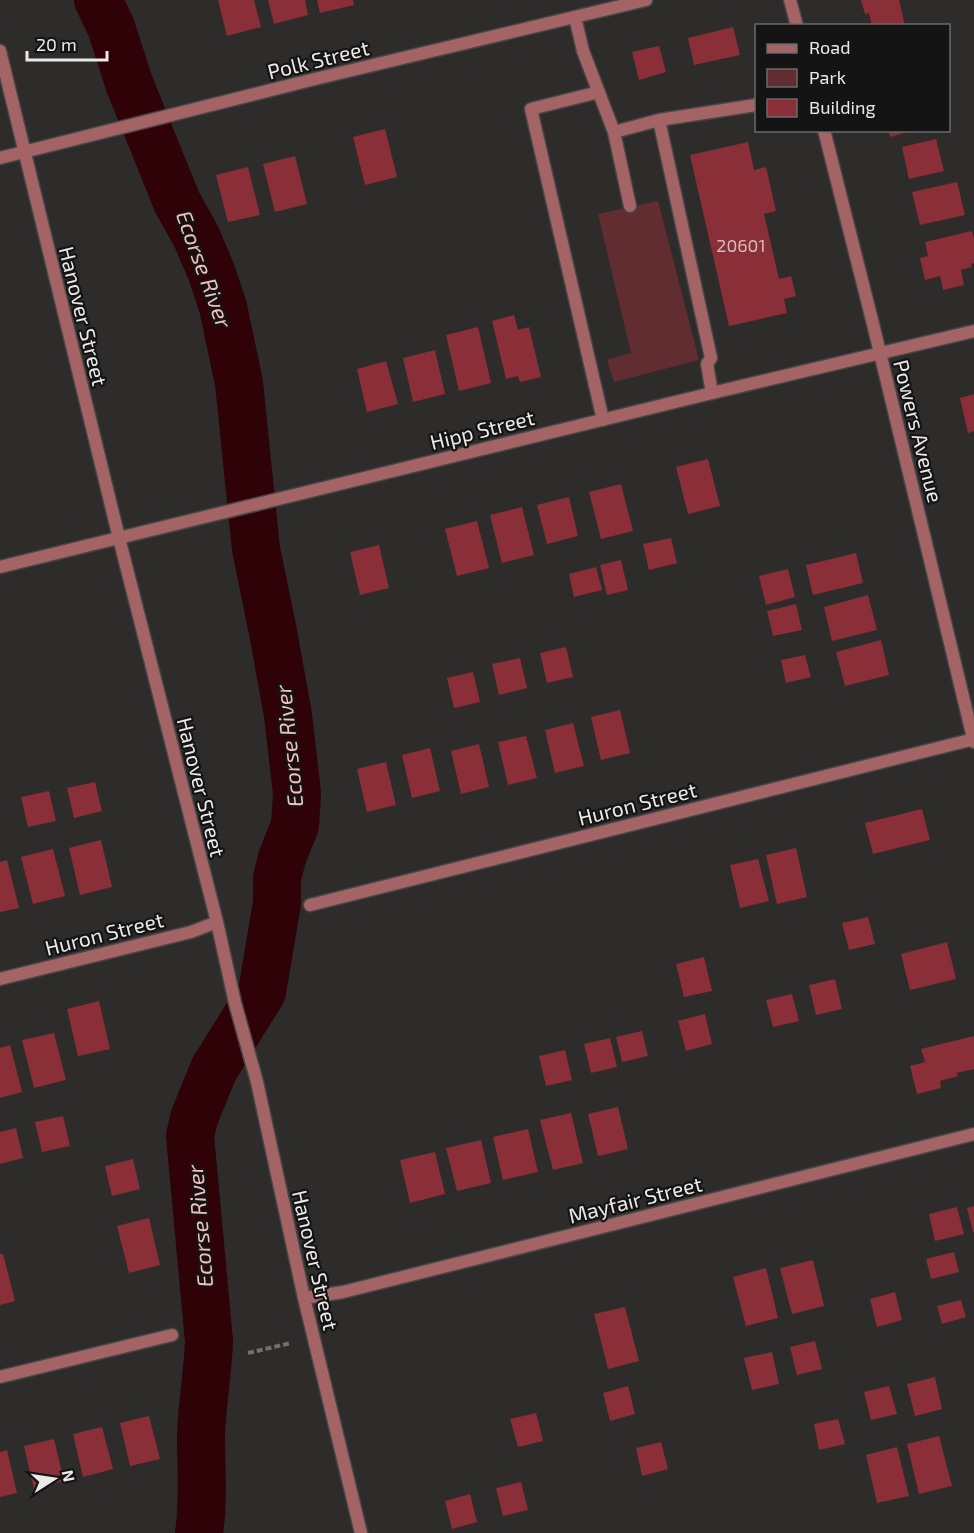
<svg xmlns="http://www.w3.org/2000/svg" width="974" height="1533" font-family="'Exo 2',sans-serif">
<rect width="100%" height="100%" fill="#2e2b2b"/>
<path fill="#622d30" d="M658 201 699 360 614 382 607 360 631 353 598 214Z"/>
<g fill="none" stroke-linecap="round" stroke-linejoin="round">
<path stroke="#2f0207" stroke-width="48" d="M98 0 111 27 129 83 177 202 196 236 211 271 223 307 239 383 256 549 273 632 288 715 297 793 295 825 282 858 277 878V903L262 992 214 1069 194 1118 190 1136 209 1341C208 1372 202 1404 201 1435 201 1468 204 1500 199 1533"/>
</g>
<path fill="#8a2f37" d="M218 0H254L261 27 227 36Z
M268 0H305L308 15 274 24Z
M317 0H353L354 5 320 13Z
M861 0H899L905 26H872L869 13 865 14Z
M733 27 740 55 694 65 688 38Z
M659 46 666 72 639 80 632 52Z
M385 129 397 177 365 185 353 137Z
M888 130H911V131L890 137Z
M936 139 944 171 909 179 902 147Z
M748 142 754 170 766 167 776 211 764 214 779 279 791 276 796 296 784 299 787 313 729 326 690 155Z
M295 156 307 204 275 212 263 164Z
M248 167 260 215 228 222 216 175Z
M957 182 965 215 920 225 912 192Z
M972 231 974 238V263L971 264 972 267 961 270 964 285 943 290 940 276 925 280 920 258 928 256 925 242Z
M514 315 518 330 529 327 541 377 520 382 518 376 506 379 492 321Z
M478 327 491 383 459 391 446 335Z
M435 350 445 394 413 402 403 358Z
M386 361 398 404 367 412 357 369Z
M974 394V431L968 433 960 398Z
M708 459 720 506 688 514 676 467Z
M621 484 633 531 601 539 589 492Z
M569 497 578 536 547 544 537 505Z
M522 507 534 555 502 563 490 515Z
M477 521 489 568 457 576 445 529Z
M671 538 677 563 649 570 643 544Z
M379 545 389 588 360 595 350 552Z
M856 553 863 583 813 595 806 565Z
M621 560 628 590 607 595 600 565Z
M596 567 602 590 574 597 569 574Z
M788 569 795 597 766 605 759 576Z
M868 595 877 630 832 641 824 607Z
M796 604 802 630 773 636 767 611Z
M881 640 889 675 845 686 836 652Z
M566 647 573 677 547 683 540 653Z
M805 655 811 677 786 683 781 660Z
M520 658 527 688 499 695 492 664Z
M473 672 480 702 454 708 447 678Z
M620 710 630 753 601 760 591 717Z
M573 723 584 766 555 773 545 730Z
M526 736 537 778 508 785 498 742Z
M479 744 489 787 461 794 451 751Z
M430 748 440 791 412 798 402 755Z
M386 762 396 805 367 812 357 769Z
M95 782 102 811 74 818 67 788Z
M49 791 56 821 28 827 21 797Z
M922 809 930 840 873 854 865 823Z
M101 840 112 887 80 895 69 848Z
M796 848 807 897 777 904 766 855Z
M53 849 65 896 33 904 21 857Z
M758 859 769 901 740 908 730 865Z
M7 860 19 908 0 912V862Z
M868 917 875 944 849 950 842 923Z
M947 942 956 979 910 990 901 954Z
M704 957 712 991 684 997 676 964Z
M835 979 842 1009 816 1015 809 985Z
M792 994 799 1021 773 1027 766 1000Z
M99 1001 110 1049 78 1056 67 1009Z
M705 1014 712 1044 686 1051 678 1021Z
M642 1031 648 1056 622 1062 616 1037Z
M54 1033 66 1080 34 1088 22 1040Z
M974 1036V1069L956 1073 958 1076 940 1081 941 1088 917 1094 910 1066 925 1062 921 1049Z
M610 1038 617 1067 591 1073 584 1044Z
M10 1045 22 1092 0 1098V1048Z
M565 1050 572 1080 546 1086 539 1056Z
M618 1107 628 1149 598 1156 588 1114Z
M571 1113 583 1163 553 1170 540 1120Z
M63 1116 70 1146 42 1152 35 1122Z
M16 1128 23 1158 0 1164V1132Z
M528 1129 538 1172 503 1180 493 1137Z
M481 1140 491 1183 457 1191 446 1148Z
M435 1152 445 1194 410 1203 400 1160Z
M133 1159 140 1189 112 1196 105 1166Z
M974 1206V1232H973L967 1208Z
M957 1207 964 1234 935 1241 929 1214Z
M149 1218 160 1265 129 1273 117 1226Z
M954 1252 959 1272 931 1279 926 1259Z
M0 1254H3L15 1301 0 1305Z
M813 1260 824 1306 792 1314 780 1268Z
M766 1268 778 1318 746 1326 733 1277Z
M895 1292 902 1320 877 1327 870 1299Z
M961 1300 966 1317 942 1324 937 1306Z
M625 1307 639 1361 608 1369 594 1314Z
M815 1341 822 1369 797 1375 790 1347Z
M772 1352 779 1384 752 1390 744 1358Z
M935 1377 942 1409 915 1416 907 1384Z
M628 1386 635 1414 610 1421 603 1393Z
M889 1386 897 1414 871 1420 864 1392Z
M536 1413 543 1441 518 1447 510 1419Z
M149 1416 160 1459 130 1466 120 1423Z
M838 1419 845 1444 819 1450 814 1424Z
M102 1427 113 1469 83 1477 73 1434Z
M939 1436 952 1486 919 1494 907 1444Z
M54 1439 64 1481 34 1489 24 1446Z
M661 1442 668 1469 642 1476 636 1448Z
M897 1447 909 1496 877 1503 866 1455Z
M7 1450 17 1493 0 1497V1452Z
M521 1482 528 1510 503 1516 496 1488Z
M470 1494 477 1522 452 1529 445 1501Z"/>
<g fill="none" stroke-linecap="round" stroke-linejoin="round">
<defs>
<path id="lane" d="M575 17 583 51 614 132 630 206
M599 92 531 109 603 420
M659 120 711 358 707 364 712 393
M614 132 659 120 756 105"/>
<path id="street" d="M790 0 797 26
M0 51 119 538 217 922 235 1003 257 1082 304 1298 361 1533
M824 130 873 324 974 742
M0 158 323 77 646 0
M0 567 712 393 974 331
M310 905 974 739
M0 979 191 932 217 922
M304 1298 343 1292 974 1134
M0 1377 172 1335"/>
</defs>
<use href="#lane" stroke="#484646" stroke-width="15"/>
<use href="#street" stroke="#484646" stroke-width="15"/>
<path stroke="#737170" stroke-width="4" stroke-dasharray="6 3" stroke-linecap="butt" d="M248 1353 291 1343"/>
<use href="#lane" stroke="#a46465" stroke-width="12"/>
<use href="#street" stroke="#a46465" stroke-width="12"/>
</g>
<g text-anchor="middle" dominant-baseline="central" stroke-width="4.5" stroke-linejoin="round" paint-order="stroke">
<g font-size="18" fill="#d3bbbc">
<text x="741" y="245">20601</text>
</g>
<g font-size="21" fill="#ebeae9" stroke="#151414">
<text transform="translate(318 59) rotate(-14)">Polk Street</text>
<text transform="translate(84 316) rotate(76)">Hanover Street</text>
<text transform="translate(482 429) rotate(-14)">Hipp Street</text>
<text transform="translate(919 431) rotate(76)">Powers Avenue</text>
<text transform="translate(202 787) rotate(76)">Hanover Street</text>
<text transform="translate(637 803) rotate(-14)">Huron Street</text>
<text transform="translate(104 933) rotate(-14)">Huron Street</text>
<text transform="translate(635 1199) rotate(-14)">Mayfair Street</text>
<text transform="translate(316 1260) rotate(77)">Hanover Street</text>
</g>
<g font-size="22" font-style="italic" fill="#f4bfbe" stroke="#151414">
<text transform="translate(205 269) rotate(70)">Ecorse River</text>
<text transform="translate(288 746) rotate(-96)">Ecorse River</text>
<text transform="translate(199 1226) rotate(-95)">Ecorse River</text>
</g>
</g>
<rect x="755" y="24" width="195" height="108" fill="#151414" stroke="#6b6a69" stroke-width="1.5"/>
<rect x="767" y="44" width="30" height="9" fill="#a46465" stroke="#6b6a69" stroke-width="1.5"/>
<text x="809" y="54" font-size="18" fill="#ebeae9">Road</text>
<rect x="767" y="69" width="30" height="18" fill="#622d30" stroke="#6b6a69" stroke-width="1.5"/>
<text x="809" y="84" font-size="18" fill="#ebeae9">Park</text>
<rect x="767" y="99" width="30" height="18" fill="#8a2f37" stroke="#6b6a69" stroke-width="1.5"/>
<text x="809" y="114" font-size="18" fill="#ebeae9">Building</text>
<g transform="translate(54 1479) rotate(78)" stroke="#151414" stroke-width="4.5" paint-order="stroke">
<path d="M0-4.5L10 22L0 15L-10 22Z" fill="#ebeae9"/>
<text y="-9" font-size="16" font-weight="bold" text-anchor="middle" fill="#ebeae9">N</text>
</g>
<path d="M27 51v9h80v-9" fill="none" stroke="#ebeae9" stroke-width="3"/>
<text x="36" y="51" font-size="18" fill="#ebeae9" stroke="#151414" stroke-width="4.5" paint-order="stroke">20 m</text>
</svg>
